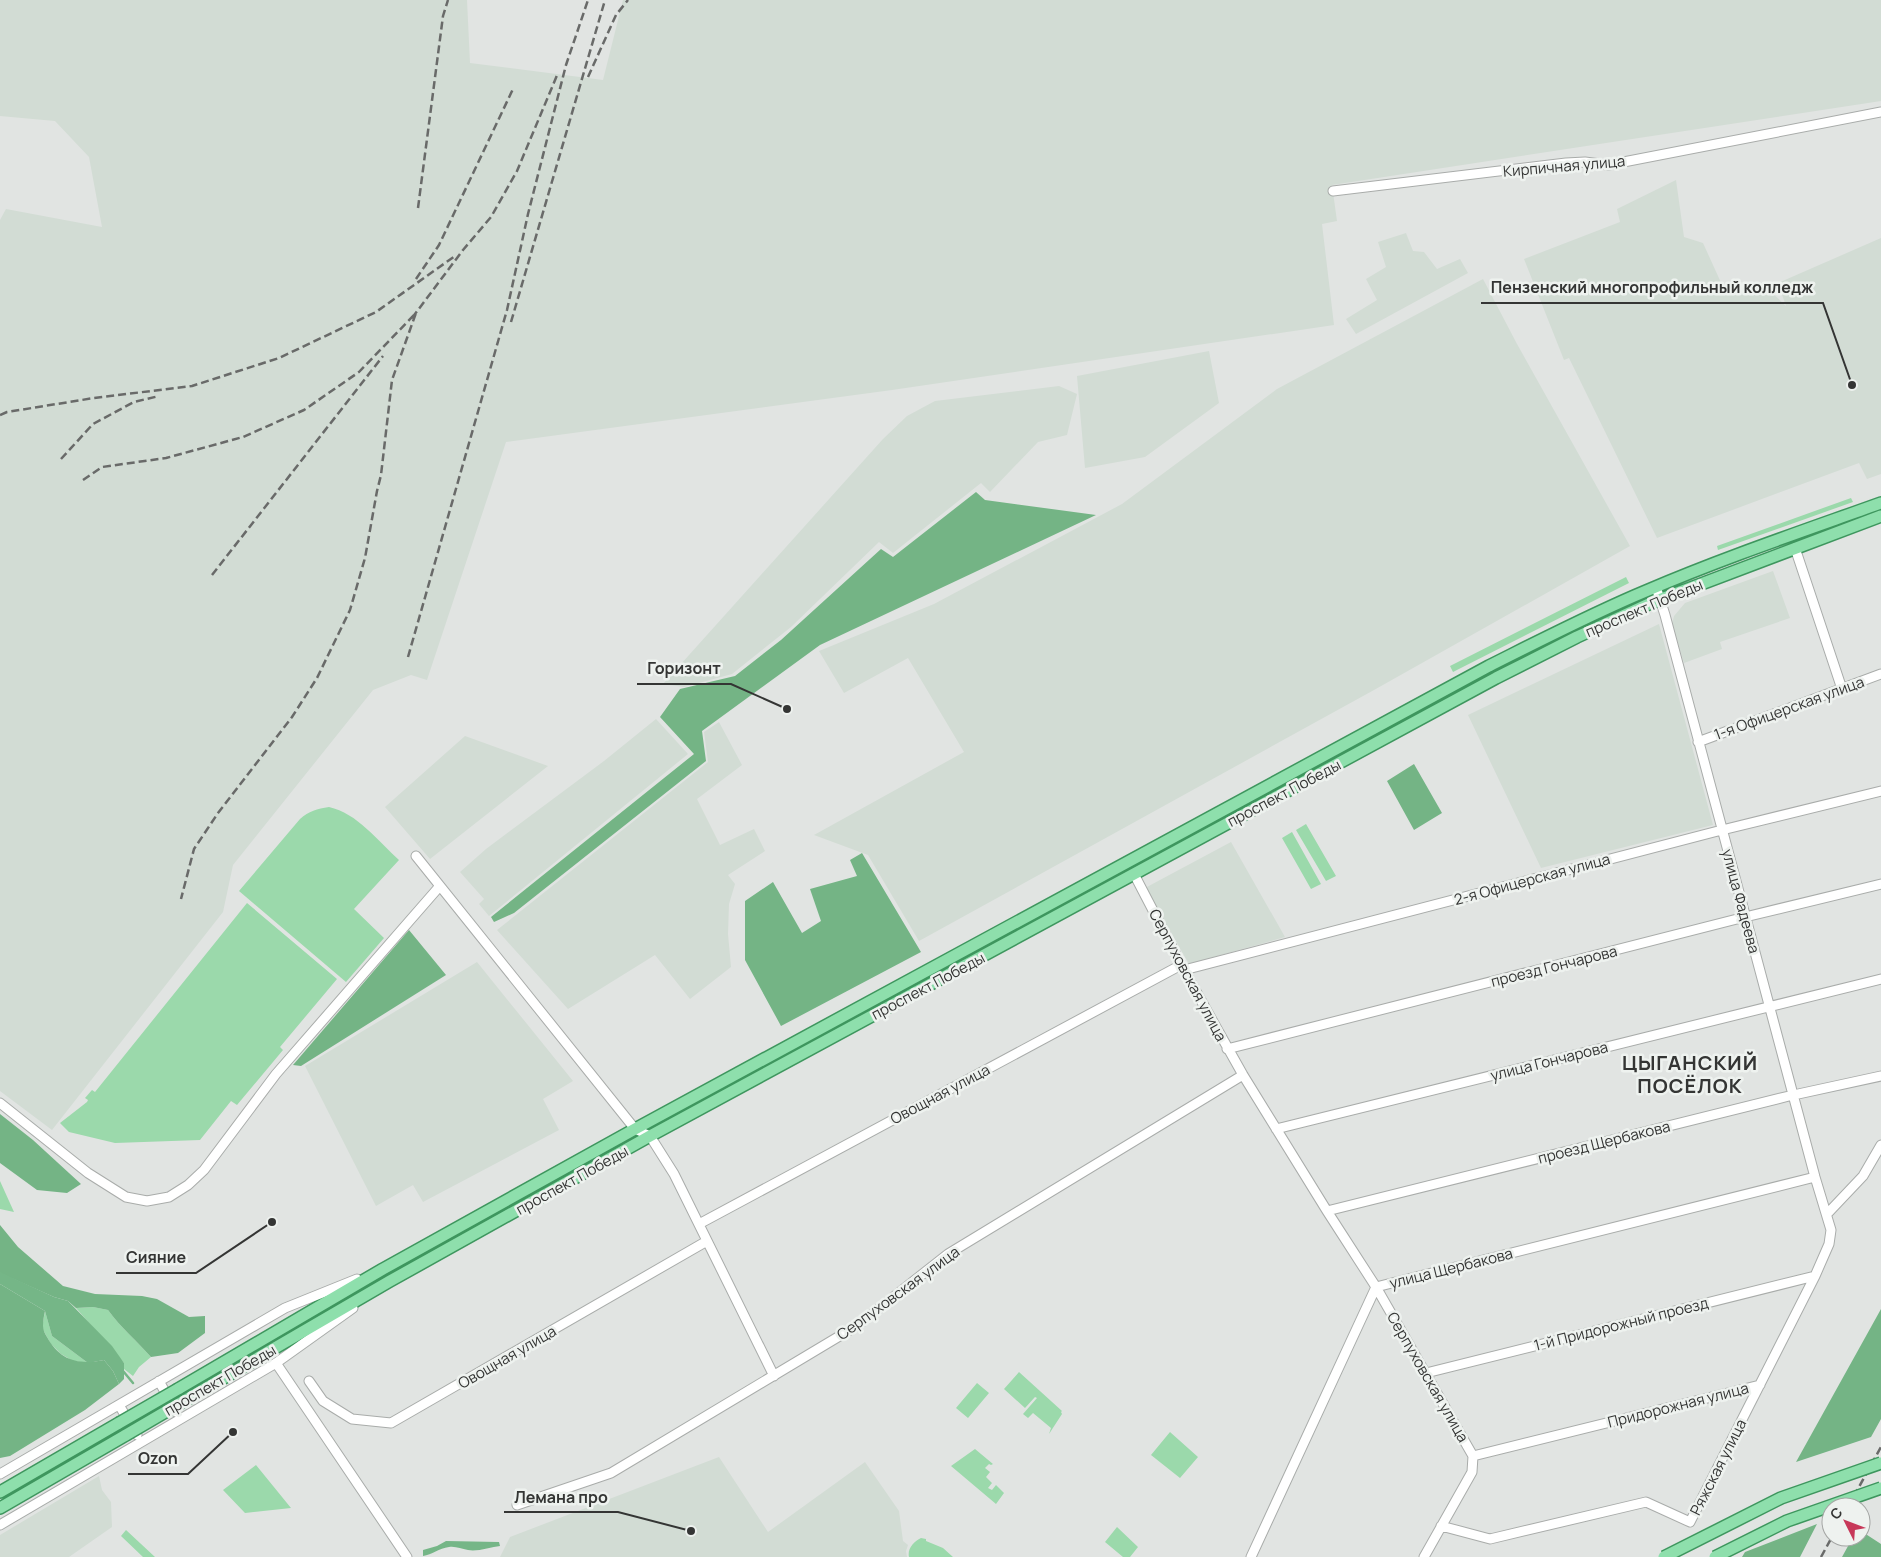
<svg xmlns="http://www.w3.org/2000/svg" width="1881" height="1557" font-family="Manrope,sans-serif">
<rect width="100%" height="100%" fill="#e1e4e2"/>
<path fill="#d2dcd4" d="M0 0H467L470 63 603 80 623 0H1881V101L1332 185 1337 221 1322 224 1334 325 892 390 506 442 427 680 411 675 373 690 233 865 223 912 52 1130 0 1091V220L6 209 102 227 89 157 55 121 0 116Z
M1676 180 1684 237 1703 243 1723 287 1731 294 1767 288 1786 306 1778 283 1881 238V474L1867 479 1859 463 1657 538 1569 358 1564 360 1524 259 1620 222 1617 209Z
M1406 233 1413 251 1424 252 1437 269 1460 259 1468 273 1356 334 1346 319 1377 300 1366 279 1386 267 1378 242Z
M1483 279 1517 344 1630 546 1374 690 919 941 868 855 814 835 964 752 908 658 844 693 819 651 934 604 1122 504 1277 389Z
M1209 351 1219 403 1145 457 1085 468 1077 376Z
M1059 386 1077 394 1067 435 1038 442 990 492 981 483 893 553 879 542 791 627 732 674 684 687 663 684 883 439 907 416 935 401Z
M1773 571 1790 618 1720 642 1722 649 1684 663 1672 624 1674 616 1685 603Z
M1659 624 1713 825 1541 868 1468 715Z
M656 719 688 754 489 916 479 904 484 899 460 872 486 849 604 761Z
M719 722 742 765 697 799 720 845 754 829 765 851 728 875 735 884 729 904 728 934 731 967 690 999 655 955 568 1009 497 930 708 762 704 732Z
M465 736 548 766 430 859 385 807Z
M1231 842 1285 937 1189 964 1145 888Z
M477 962 573 1081 543 1099 559 1130 423 1202 413 1185 376 1206 305 1066Z
M719 1457 768 1532 865 1462 899 1511 903 1541 908 1545 906 1551 907 1557H500L510 1537Z
M99 1476 102 1490 111 1502 112 1527 69 1557H0V1535Z"/>
<path fill="#9bd9ab" d="M1851 498 1853 502 1718 550 1717 546Z
M1626 577 1629 583 1453 672 1450 666Z
M329 807C357 813 378 841 399 860L354 909 384 938 346 982 239 891 300 819C309 811 317 809 329 807Z
M1306 824 1336 876 1326 881 1296 830Z
M1292 832 1321 884 1311 889 1282 838Z
M247 903 337 979 280 1047 283 1050 237 1105 231 1101 200 1140 115 1143 69 1132 60 1123 87 1102 88 1100 85 1098 92 1090 95 1092Z
M0 1181 14 1212 0 1209Z
M93 1307 108 1310C121 1328 137 1341 151 1357L139 1367 133 1376 124 1369V1363L76 1308Z
M45 1311 52 1336 88 1363 73 1361 61 1354 51 1344 42 1328Z
M1019 1372 1062 1411 1061 1412 1062 1414 1049 1434 1051 1428 1033 1413 1028 1418 1023 1414 1037 1398 1035 1397 1025 1408 1004 1389Z
M977 1383 989 1393 968 1418 956 1408Z
M1170 1432 1198 1457 1180 1478 1151 1455Z
M975 1449 993 1464 991 1465 989 1464 985 1468 990 1472 986 1477 992 1483 988 1488 992 1490 996 1485 1004 1493 996 1504 951 1466Z
M256 1465 291 1508 245 1513 223 1490Z
M1117 1527 1138 1547 1130 1557H1123L1105 1542Z
M126 1530 155 1557H143L121 1536Z
M921 1538 926 1539V1541L943 1548 953 1557H909C907 1549 914 1541 921 1538Z"/>
<path fill="#74b485" d="M976 492 985 500 1096 515 820 645 702 731 706 761 514 913 494 922 491 917 694 754 660 717 680 689 735 676 781 640 881 549 893 557Z
M1414 764 1442 813 1414 830 1387 781Z
M862 853 921 952 781 1026 745 960V901L773 882 802 933 821 921 810 889 857 876 850 860Z
M409 930 446 975 301 1066 293 1065Z
M0 1114 33 1140 81 1184 67 1193 37 1190 0 1163Z
M0 1225 18 1247 63 1286 95 1294 142 1296 157 1299 189 1317 205 1316V1333L178 1353 151 1357C137 1341 121 1328 108 1310L93 1307 76 1308 68 1301 54 1297 0 1273Z
M0 1284 45 1311C44 1315 43 1321 43 1326 43 1330 45 1334 47 1337 60 1361 79 1365 104 1360L113 1371 119 1384 85 1410 10 1456 0 1458Z
M1881 1309V1419L1871 1437 1796 1462Z
M1817 1524 1800 1557H1742L1745 1552Z
M1861 1531 1881 1544V1557H1842L1853 1537H1861Z"/>
<path fill="#75b687" d="M0 1272 54 1297 68 1301 112 1346 124 1363V1379L119 1384 113 1371 104 1360 88 1363 52 1336 45 1311 0 1284Z
M446 1541 499 1542 500 1546C491 1547 477 1552 468 1550 461 1549 456 1546 449 1547 439 1548 432 1555 423 1556V1550L437 1546Z"/>
<g fill="none" stroke-linecap="round" stroke-linejoin="round">
<path stroke="#75b687" stroke-width="2.5" d="M123 1371 133 1383"/>
<defs>
<path id="minor" d="M1333 191 1566 163 1585 162 1608 165 1881 112
M1795 548 1842 689
M1698 742 1881 674
M416 856 635 1129 650 1136 674 1174 774 1376
M1134 874 1184 970 1243 1075 1327 1211 1376 1287 1473 1456 1472 1472 1424 1557
M1184 970 1718 831 1881 791
M1227 1049 1741 918 1881 884
M0 1103 88 1173 126 1197 147 1201 169 1197 188 1185 204 1170 276 1074 439 887
M1276 1129 1881 979
M1327 1211 1789 1096 1881 1076
M1827 1214 1863 1176 1881 1145
M699 1224 1181 965
M276 1363 407 1557
M1426 1373 1815 1276
M159 1381 176 1412
M309 1381 323 1401 352 1419 391 1423 707 1241
M119 1405 137 1435
M1473 1456 1760 1385
M0 1474 285 1308 357 1279
M517 1505 611 1473 858 1325 948 1254 1243 1075
M0 1525 276 1363 353 1308
M1441 1526 1490 1539 1646 1502 1690 1522 1815 1276 1829 1244 1831 1230 1815 1177 1665 615 1656 587
M1251 1557 1376 1287 1815 1177"/>
<path id="major" d="M178 1389 383 1269 635 1129 1489 666C1541 640 1593 613 1646 591 1723 558 1803 531 1881 503
M184 1401 390 1281 650 1136 1496 678 1577 637 1651 603 1881 516
M0 1492 119 1423
M0 1508 126 1435"/>
</defs>
<use href="#minor" stroke="#a9acaa" stroke-width="11"/>
<use href="#major" stroke="#3e965e" stroke-width="14"/>
<use href="#minor" stroke="#fff" stroke-width="9"/>
<use href="#major" stroke="#8edfac" stroke-width="11"/>
<path stroke="#696a69" stroke-width="2.5" stroke-dasharray="8 4" stroke-linecap="butt" d="M588 77 616 15 628 0
M418 208 443 16 448 0
M416 279 439 245 513 89
M412 318 463 250 491 217 517 171 558 73
M511 322 605 0
M0 415 7 412 94 398 192 386 279 358 376 312 455 256
M61 459 93 424 134 402 159 396
M83 480 102 467 166 458 243 437 304 410 359 372 416 313 392 380 381 475 377 491 365 558 350 610 317 678 292 717 218 813 194 849 181 899
M212 575 383 356
M408 657 507 310 528 214 566 65 588 0
M1848 1507 1881 1447
M1821 1557 1832 1537"/>
<defs>
<path id="major-bridge" d="M119 1423 178 1389
M126 1435 184 1401
M1664 1557 1781 1498 1881 1463
M1715 1557 1787 1521 1881 1488"/>
</defs>
<use href="#major-bridge" stroke="#3e965e" stroke-width="14" stroke-linecap="butt"/>
<use href="#major-bridge" stroke="#8edfac" stroke-width="11"/>
</g>
<g text-anchor="middle" dominant-baseline="central" stroke-width="5" stroke-linejoin="round" paint-order="stroke">
<g font-size="15" fill="#343534" stroke="#eef2ef">
<text transform="translate(1564 166) rotate(-5)">Кирпичная улица</text>
<text transform="translate(1644 608) rotate(-23)">проспект Победы</text>
<text transform="translate(1789 708) rotate(-20)">1-я Офицерская улица</text>
<text transform="translate(1284 793) rotate(-28)">проспект Победы</text>
<text transform="translate(1532 879) rotate(-15)">2-я Офицерская улица</text>
<text transform="translate(1741 901) rotate(75)">улица Фадеева</text>
<text transform="translate(1554 966) rotate(-14)">проезд Гончарова</text>
<text transform="translate(1188 975) rotate(62)">Серпуховская улица</text>
<text transform="translate(928 986) rotate(-28)">проспект Победы</text>
<text transform="translate(1549 1061) rotate(-14)">улица Гончарова</text>
<text transform="translate(940 1094) rotate(-28)">Овощная улица</text>
<text transform="translate(1604 1142) rotate(-14)">проезд Щербакова</text>
<text transform="translate(572 1180) rotate(-29)">проспект Победы</text>
<text transform="translate(1451 1268) rotate(-14)">улица Щербакова</text>
<text transform="translate(898 1293) rotate(-36)">Серпуховская улица</text>
<text transform="translate(1621 1324) rotate(-14)">1-й Придорожный проезд</text>
<text transform="translate(507 1357) rotate(-30)">Овощная улица</text>
<text transform="translate(1428 1377) rotate(60)">Серпуховская улица</text>
<text transform="translate(220 1380) rotate(-30)">проспект Победы</text>
<text transform="translate(1678 1405) rotate(-14)">Придорожная улица</text>
<text transform="translate(1718 1467) rotate(-63)">Ряжская улица</text>
</g>
<g font-size="20" font-weight="bold" letter-spacing="1" fill="#343534" stroke="#eef2ef">
<text x="1690" y="1062">ЦЫГАНСКИЙ<tspan x="1690" dy="23">ПОСЁЛОК</tspan></text>
</g>
</g>
<path fill="none" stroke="#343534" stroke-width="2" d="M1852 385L1823 303H1481M787 709L731 684H637M272 1222L196 1273H116M233 1432L188 1474H128M691 1531L618 1512H504"/>
<g fill="#343534" stroke="#eef2ef" stroke-width="2">
<circle cx="1852" cy="385" r="5"/>
<circle cx="787" cy="709" r="5"/>
<circle cx="272" cy="1222" r="5"/>
<circle cx="233" cy="1432" r="5"/>
<circle cx="691" cy="1531" r="5"/>
</g>
<g font-size="16" text-anchor="middle" font-weight="bold" fill="#343534" stroke="#eef2ef" stroke-width="5" stroke-linejoin="round" paint-order="stroke">
<text x="1652" y="293">Пензенский многопрофильный колледж</text>
<text x="684" y="674">Горизонт</text>
<text x="156" y="1263">Сияние</text>
<text x="158" y="1464">Ozon</text>
<text x="561" y="1503">Лемана про</text>
</g>
<g transform="translate(1846 1522) rotate(312)"><circle r="24" fill="#eef2ef" stroke="#a4a6a4"/>
<path d="M0-4L9 19L0 12L-9 19Z" fill="#c73859"/>
<text y="-8" font-size="14" font-weight="bold" text-anchor="middle" fill="#343534">С</text>
</g>
</svg>
